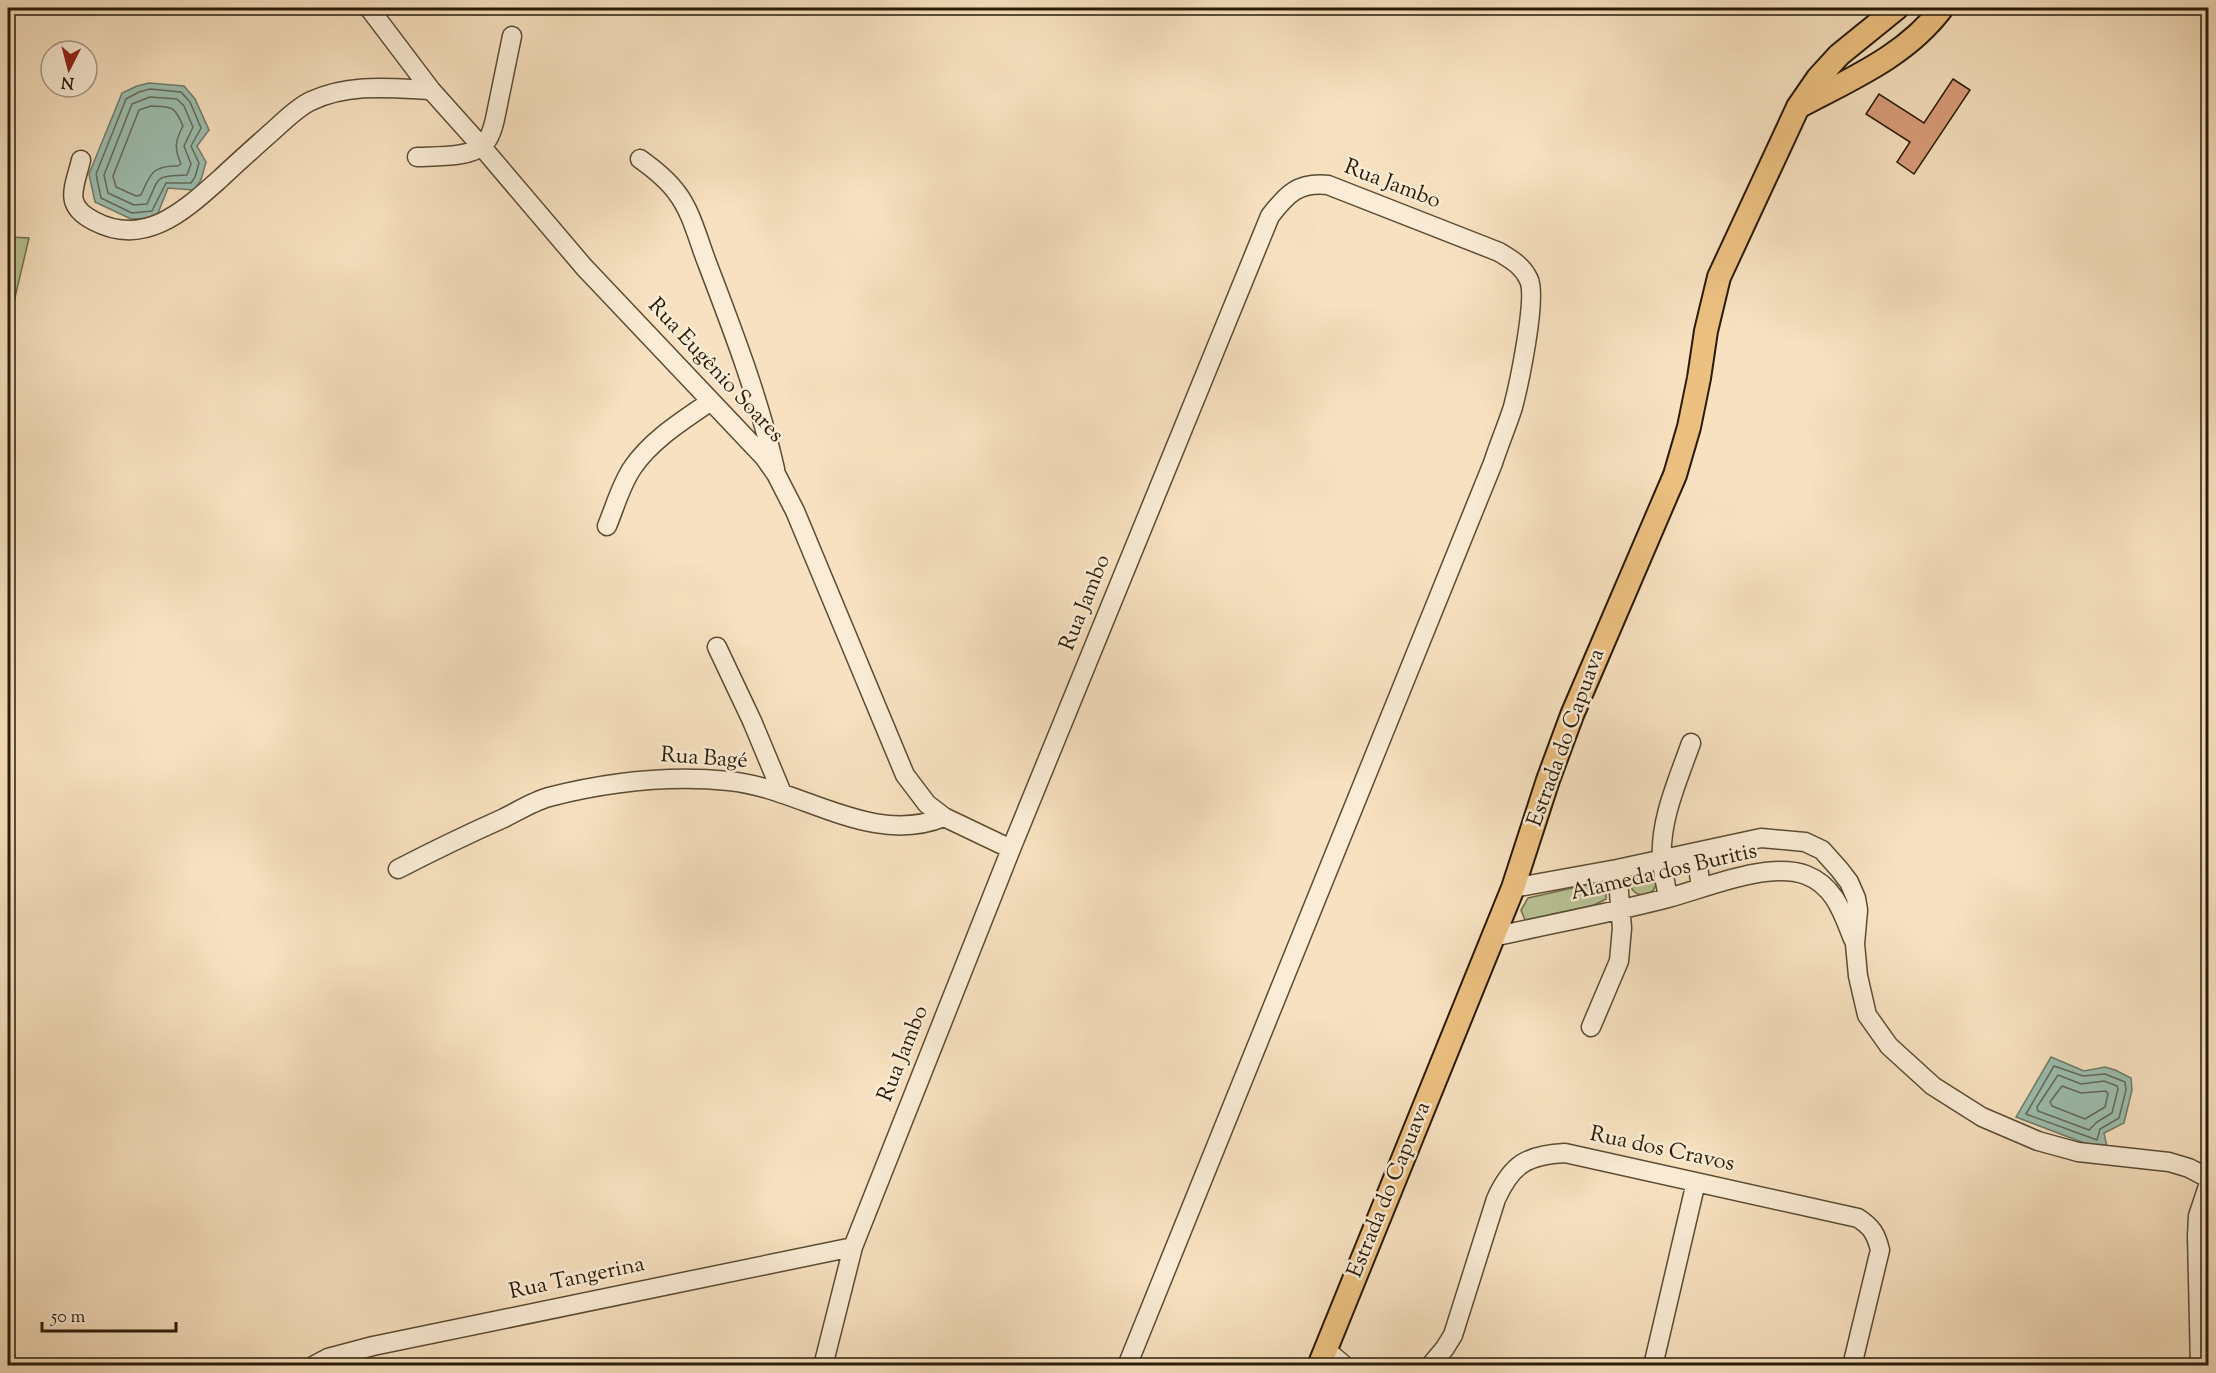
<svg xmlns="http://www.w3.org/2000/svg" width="2216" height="1373" font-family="'Sorts Mill Goudy',serif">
<rect width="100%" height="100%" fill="#f7e1c0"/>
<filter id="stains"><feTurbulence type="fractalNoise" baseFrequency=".00333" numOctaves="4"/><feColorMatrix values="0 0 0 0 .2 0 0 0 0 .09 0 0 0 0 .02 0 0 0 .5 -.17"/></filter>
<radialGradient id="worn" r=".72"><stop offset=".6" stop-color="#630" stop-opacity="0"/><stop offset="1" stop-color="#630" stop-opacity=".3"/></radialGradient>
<path fill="#b9c395" stroke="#716f4e" stroke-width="1.5" d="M8 237 29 238 8 327Z
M1630 882a13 13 0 1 1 26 0a13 13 0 1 1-26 0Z
M1599 882 1606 890V899L1594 905 1525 920 1521 910 1528 898Z"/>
<path fill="#9dbeb0" stroke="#6f7d6c" stroke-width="1.5" d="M149 83 184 86 195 99 209 130 197 146 206 162 201 180 194 190 168 188 156 218 131 219 95 202 89 174 122 93 137 86Z
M2051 1057 2084 1071 2105 1067 2115 1070 2131 1078 2132 1090 2124 1123 2104 1133 2108 1152 2016 1117Z"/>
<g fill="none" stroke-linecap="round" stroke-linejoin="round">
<path stroke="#636c5b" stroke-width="1.5" d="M150 89 181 92 190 102 201 128 191 146 199 163 195 177 191 183H166L152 211 132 213 101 198 96 174 126 99 139 92Z
M150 97 177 99 184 106 193 127 184 146 191 164 187 175C154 176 160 176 147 204L134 205 108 193 104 175 132 104Z
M151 106C172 107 174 105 183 126 175 141 174 148 181 164L178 166C153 165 150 174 141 195L136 196 116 187 113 176 139 110Z
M2054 1066 2083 1076 2105 1074 2125 1082 2126 1090 2119 1118 2100 1129 2097 1140 2026 1114Z
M2058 1075 2081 1084 2104 1081 2117 1086 2118 1089 2112 1113 2097 1122 2089 1130 2038 1111 2037 1107Z
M2062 1086 2081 1093 2106 1091 2108 1094 2105 1107 2085 1119 2052 1106 2050 1102Z"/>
</g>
<path fill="#d99c7b" stroke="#291b06" stroke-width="1.5" d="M1953 79 1970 90 1914 174 1897 162 1910 142 1866 114 1879 94 1924 123Z"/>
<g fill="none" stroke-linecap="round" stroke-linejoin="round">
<defs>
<path id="minor" d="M369 8 431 90 482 147 584 267 764 457 776 474 795 511 905 775 927 804 944 817 1011 849
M417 157C434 156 471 158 483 145 490 139 493 128 495 119L512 36
M640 159C654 169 667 179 677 193 691 211 698 239 706 260 732 328 759 398 775 469
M81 160C74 189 63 205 94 221 145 248 185 210 221 178 239 161 257 145 275 129 286 119 298 107 311 101 349 83 390 88 431 90
M607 526C615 507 621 484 633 467 652 439 684 420 711 401
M717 647 752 721 782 793
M1696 852 1701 888
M398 869C433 851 468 834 504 818 518 811 534 801 549 797 608 782 669 775 729 781 801 788 871 847 944 817
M1513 888 1617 869 1761 838 1805 842 1822 850 1839 869 1849 882 1856 898 1858 910 1855 944 1858 976 1867 1015 1889 1046 1933 1086 1982 1117 2038 1141 2078 1152 2169 1162 2189 1168 2208 1178
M1668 898C1666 886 1663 873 1662 861 1659 821 1678 780 1691 743
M1493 937C1551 924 1610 913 1668 898 1706 888 1768 861 1806 875 1835 886 1843 914 1853 939
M1591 1027 1619 961 1622 928 1617 869
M1326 1350 1345 1366
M313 1366 328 1358 373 1346 853 1247
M823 1366 853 1247 1011 849 1270 216C1287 194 1298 182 1328 185L1499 252C1512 260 1523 266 1529 280 1537 299 1519 384 1513 407 1507 426 1499 444 1493 463L1127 1366
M1430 1366 1445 1348 1453 1335 1496 1199C1512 1164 1527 1155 1565 1153L1858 1218C1872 1227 1876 1234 1880 1250L1852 1366
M1653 1366 1696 1182
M2200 1366 2197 1236 2198 1216 2208 1186"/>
<path id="major" d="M1802 105C1853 78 1907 55 1942 8
M1319 1366 1513 888 1548 780 1572 715 1675 475 1689 427 1699 378 1706 331 1719 277 1798 107 1818 78 1839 55 1897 8"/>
</defs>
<use href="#minor" stroke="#5c4c34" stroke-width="21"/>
<use href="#major" stroke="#291b06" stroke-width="26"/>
<use href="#minor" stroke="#faecd6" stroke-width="18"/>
<use href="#major" stroke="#ecc080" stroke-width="22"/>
</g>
<g text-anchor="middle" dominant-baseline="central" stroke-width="5" stroke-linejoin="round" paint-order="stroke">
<g font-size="22" fill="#291b06" stroke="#faecd6">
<text transform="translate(1392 185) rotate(21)">Rua Jambo</text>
<text transform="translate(715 371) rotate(47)">Rua Eugênio Soares</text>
<text transform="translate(1086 603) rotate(-68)">Rua Jambo</text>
<text transform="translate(1567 738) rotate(-70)">Estrada do Capuava</text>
<text transform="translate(704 759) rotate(4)">Rua Bagé</text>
<text transform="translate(1664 873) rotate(-13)">Alameda dos Buritis</text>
<text transform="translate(904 1054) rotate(-68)">Rua Jambo</text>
<text transform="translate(1662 1150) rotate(12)">Rua dos Cravos</text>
<text transform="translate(1390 1190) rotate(-68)">Estrada do Capuava</text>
<text transform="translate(577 1279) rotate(-12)">Rua Tangerina</text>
</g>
</g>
<rect width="2216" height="1373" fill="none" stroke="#f7e1c0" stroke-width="30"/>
<rect x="9" y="9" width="2198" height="1355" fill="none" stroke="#291b06" stroke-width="3"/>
<rect x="15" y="15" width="2186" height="1343" fill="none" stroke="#291b06" stroke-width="1.5"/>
<g transform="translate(69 69) rotate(186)"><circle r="28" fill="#faecd6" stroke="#a69883" stroke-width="1.5"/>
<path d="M0-4.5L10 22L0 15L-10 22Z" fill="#8f2418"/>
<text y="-9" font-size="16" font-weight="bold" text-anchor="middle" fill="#291b06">N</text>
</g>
<path d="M42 1322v9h134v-9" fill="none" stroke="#291b06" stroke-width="3"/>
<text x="51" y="1322" font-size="18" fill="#291b06" stroke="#faecd6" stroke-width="4.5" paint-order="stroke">50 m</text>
<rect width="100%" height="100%" filter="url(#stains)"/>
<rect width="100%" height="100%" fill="url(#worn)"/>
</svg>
